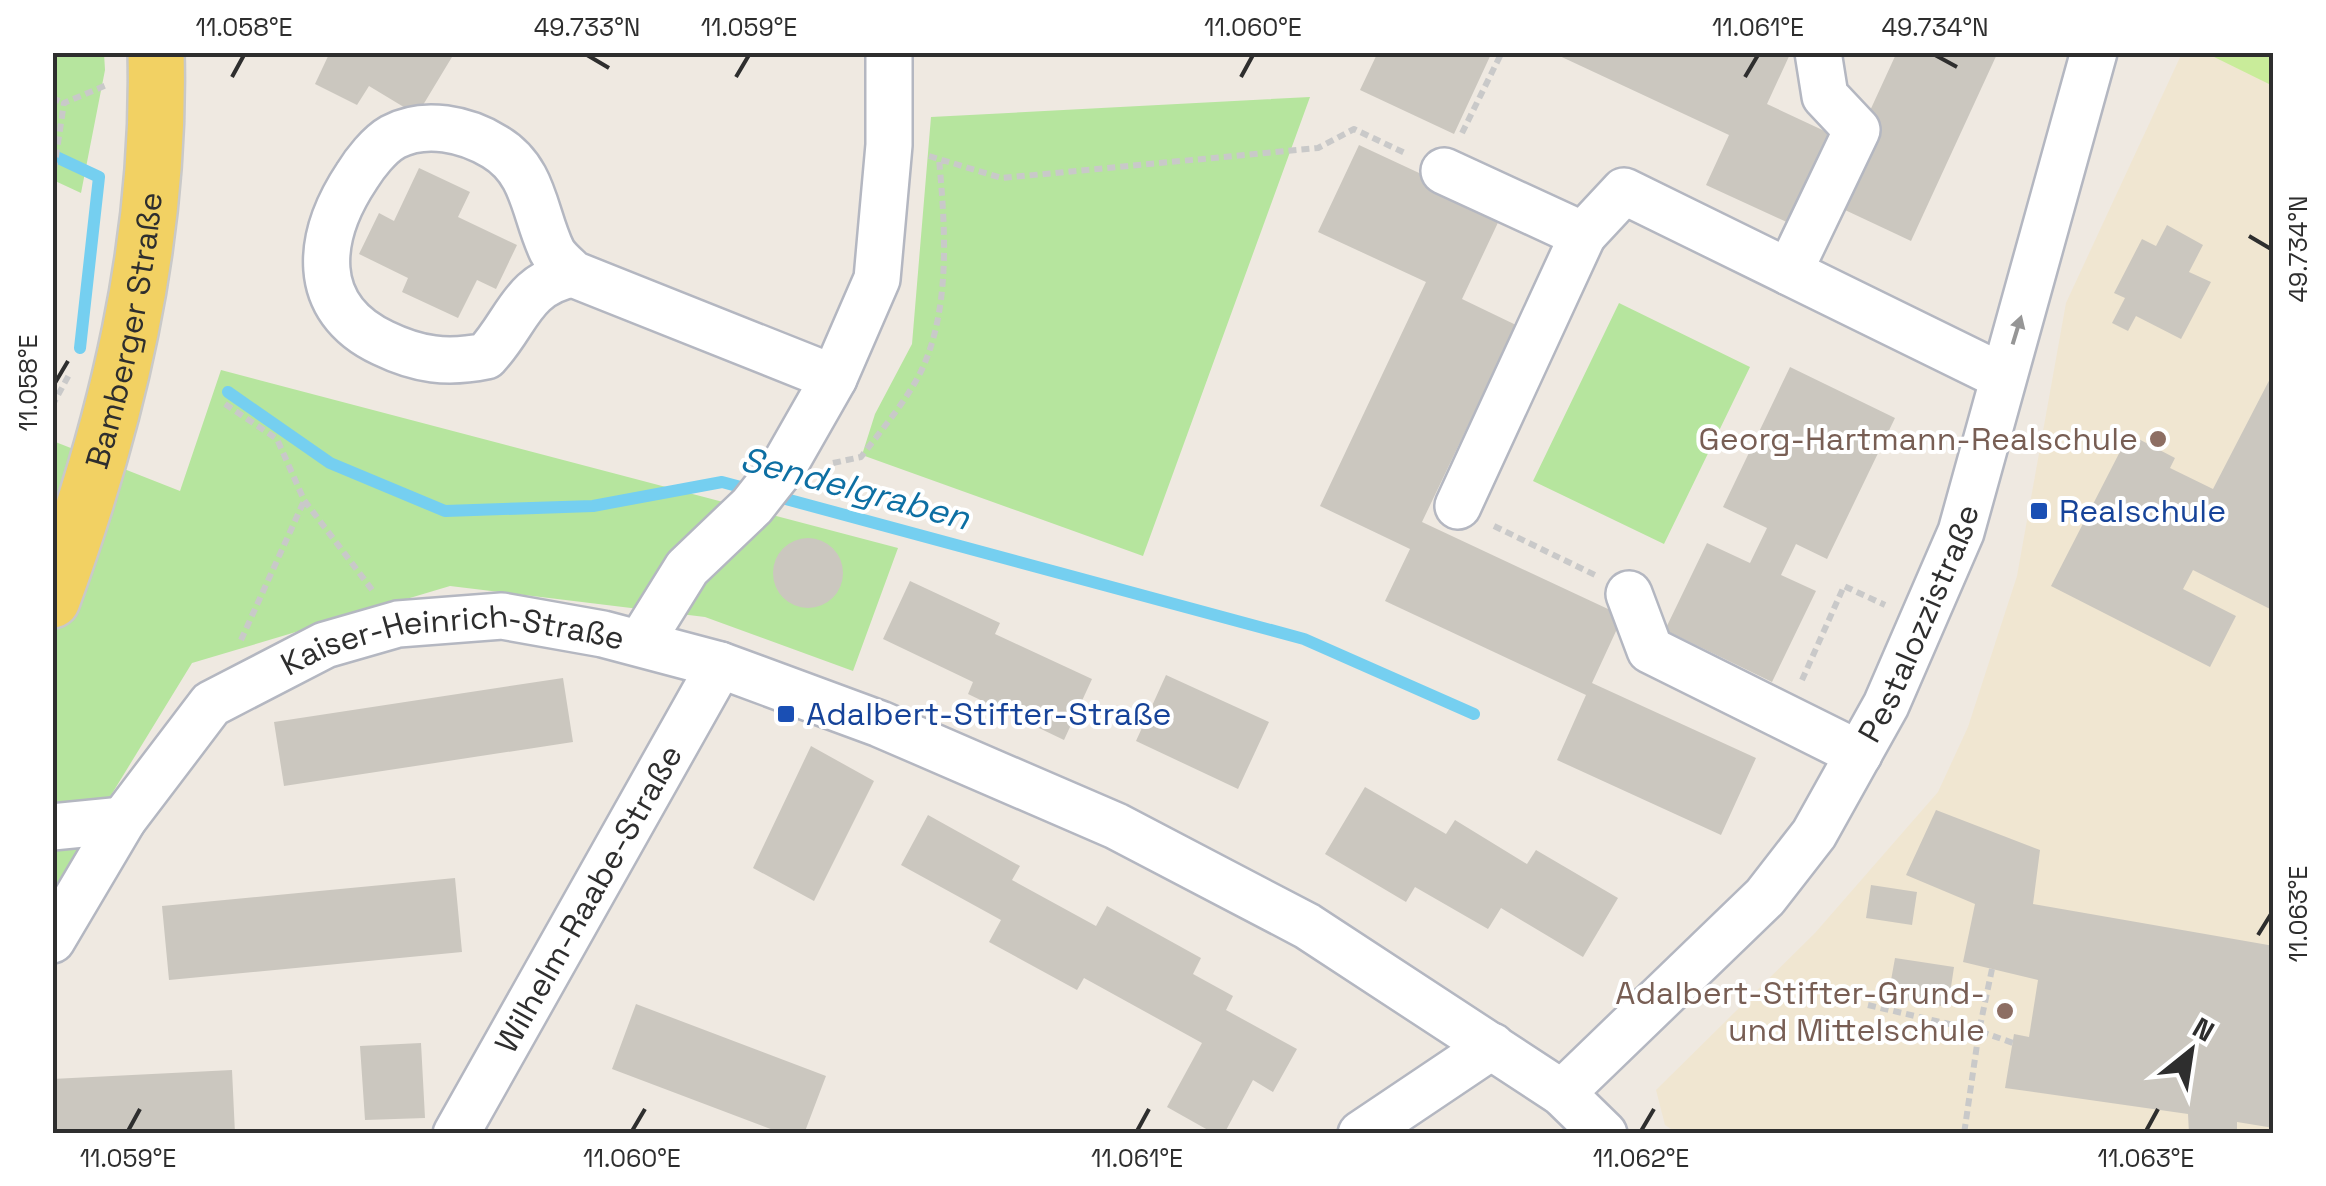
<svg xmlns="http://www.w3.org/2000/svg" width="2326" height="1186" font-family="'Space Grotesk',sans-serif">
<rect width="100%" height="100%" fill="#efe9e1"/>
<path fill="#f0e6d1" d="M2182 53H2273V1133H1677L1665 1125 1656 1090 1815 933 1938 792 1968 727 2017 576 2066 303Z"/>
<path fill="#b6e59e" d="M53 52 104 53 105 70 81 193 53 180Z
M1310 97 1143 556 862 455 875 414 912 344 931 117Z
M1619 303 1750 367 1664 544 1533 481Z
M221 370 898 548 853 671 705 617 450 586 192 663 53 890V441L180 491Z"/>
<path fill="#c9ec9a" d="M2206 53H2273V86Z"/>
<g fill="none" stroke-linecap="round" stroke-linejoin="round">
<path stroke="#75cff0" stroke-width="12" d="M52 155 99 177 80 348
M228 392 330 463 445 511 593 506 722 482 752 490
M771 495 1304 639 1474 714"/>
</g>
<path fill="#cbc7bf" d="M330 52H455L417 115 369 86 357 105 315 84Z
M1378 52H1492L1454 134 1360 90Z
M1551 52H1791L1767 104 1846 141 1804 230 1706 185 1729 135Z
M1897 52H1998L1911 241 1828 202Z
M1359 145 1503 212 1462 299 1516 325 1422 522 1623 616 1592 683 1756 758 1721 835 1557 760 1586 695 1385 601 1410 549 1320 506 1426 282 1318 232Z
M419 168 470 192 458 217 517 245 496 289 477 280 458 318 402 292 408 278 359 254 379 213 394 221Z
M2167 225 2203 245 2189 272 2211 282 2181 339 2136 316 2128 331 2112 323 2125 298 2114 293 2142 239 2156 246Z
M1790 367 1895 418 1827 559 1796 544 1781 575 1816 591 1772 682 1665 630 1707 543 1750 563 1767 528 1723 507Z
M2274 371V611L2193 570 2183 589 2236 616 2210 667 2051 586 2129 434 2175 458 2170 468 2213 489Z
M773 573a35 35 0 1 1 70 0a35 35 0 1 1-70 0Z
M910 581 1000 623 995 634 1092 679 1064 740 968 694 973 682 883 639Z
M1166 675 1269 722 1238 789 1136 741Z
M563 678 573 742 284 786 274 722Z
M811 746 874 781 814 901 753 868Z
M1365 787 1446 834 1455 820 1527 864 1536 850 1618 898 1583 957 1501 908 1488 929 1415 887 1406 902 1325 854Z
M1936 810 2040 850 2033 904 2274 946V1128L2237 1122V1134H2189L2188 1114 2005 1088 2014 1034 2029 1037 2038 980 1963 962 1975 904 1906 875Z
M928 815 1020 866 1012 880 1096 926 1107 906 1201 958 1193 974 1233 996 1226 1010 1297 1049 1273 1092 1253 1080 1224 1134H1215L1167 1107 1202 1043 1084 978 1077 990 989 942 1001 920 901 865Z
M455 878 462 952 169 980 162 906Z
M1871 885 1917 892 1912 925 1866 918Z
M1895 958 1954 967 1948 1007 1888 997Z
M636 1004 826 1076 804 1134H784L612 1069Z
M421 1043 425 1118 365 1120 360 1046Z
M232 1070 235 1134H52V1079Z"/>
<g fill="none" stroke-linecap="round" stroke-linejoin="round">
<defs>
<g id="minor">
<path d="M1444 171 1583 235 1624 191 2003 377"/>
<path d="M1789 272 1857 130 1825 96 1818 52"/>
<path d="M573 274C521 284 518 322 486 356 447 364 418 360 383 343 308 308 317 236 357 176 365 163 379 145 393 137 425 120 466 129 495 147 535 171 534 214 552 251 556 259 566 267 573 274L834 378"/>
<path d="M1458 506 1583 235"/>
<path d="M1629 594 1650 650 1859 754"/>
<path d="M641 642 687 568 752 506 785 464 834 378 877 279 889 145V52"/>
<path d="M52 827 123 820"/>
<path id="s1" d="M52 940 123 820 211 704 325 645 398 624 502 616 603 634 720 665 880 724 1116 826 1307 926 1562 1093 1604 1134"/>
<path id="s2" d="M1562 1093 1765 897 1814 834 1886 705 1961 532 2094 52"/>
<path id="s3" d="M456 1134 720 665"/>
<path d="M1361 1134 1492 1046"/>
</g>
<g id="major">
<path id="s4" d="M52 600C117 423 161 242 156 52"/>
</g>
</defs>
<use href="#minor" stroke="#b4b7c1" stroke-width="50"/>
<use href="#major" stroke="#c9c9c9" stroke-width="60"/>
<path stroke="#c9c9c9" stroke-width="6" stroke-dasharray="8 5" stroke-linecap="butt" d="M52 98 64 103
M1462 133 1502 52
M929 156 1002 178 1318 148 1354 129 1407 154
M52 183 64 103 109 84
M225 404 277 439 304 500 373 591
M52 406 70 373
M833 463 861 457C882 429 909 398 923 367 951 304 945 225 939 159
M1494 526 1595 575
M241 640 304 501
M1802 680 1844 586 1885 605
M1992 969 1979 1031 2013 1043
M1868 1005 1979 1031 1964 1134"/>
<use href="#minor" stroke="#fff" stroke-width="45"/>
<use href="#major" stroke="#f2d163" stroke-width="55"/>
</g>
<defs><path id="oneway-solid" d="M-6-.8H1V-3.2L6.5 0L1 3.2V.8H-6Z" transform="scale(2.5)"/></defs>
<use fill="#969696" href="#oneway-solid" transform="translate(2017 330) rotate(-73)"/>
<path fill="none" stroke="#2e2e2e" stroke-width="4" d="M587 55 609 68M1935 55 1957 67M232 77 244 55M736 77 749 55M1241 77 1253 55M1745 77 1758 55M2249 236 2271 249M55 383 68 361M2258 935 2271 914M128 1131 140 1109M632 1131 645 1109M1137 1131 1149 1109M1641 1131 1654 1109M2146 1131 2158 1109"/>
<g fill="#8d6e63" stroke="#fff" stroke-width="4">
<circle cx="2158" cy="439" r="10"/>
<circle cx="2005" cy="1011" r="10"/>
</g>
<g fill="#1a4fb4" stroke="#fff" stroke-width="4">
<rect x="2029" y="501" width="20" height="20" rx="5"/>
<rect x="776" y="704" width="20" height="20" rx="5"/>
</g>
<g text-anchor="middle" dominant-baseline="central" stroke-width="8" stroke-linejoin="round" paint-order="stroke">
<g font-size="32" fill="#2e2e2e" stroke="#fff">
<text stroke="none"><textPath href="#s4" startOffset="280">Bamberger Straße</textPath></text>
<text stroke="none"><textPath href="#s2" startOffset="598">Pestalozzistraße</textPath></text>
<text stroke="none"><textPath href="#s1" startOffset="542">Kaiser-Heinrich-Straße</textPath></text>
<text stroke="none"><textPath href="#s3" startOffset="270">Wilhelm-Raabe-Straße</textPath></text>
</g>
<g font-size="32" fill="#785e54" stroke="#fff" text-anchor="end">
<text x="2138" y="439">Georg-Hartmann-Realschule</text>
<text x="1985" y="993">Adalbert-Stifter-Grund-<tspan x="1985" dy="37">und Mittelschule</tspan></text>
</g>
<g font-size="32" fill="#164399" stroke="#fff" text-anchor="start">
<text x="2059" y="511">Realschule</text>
<text x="806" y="714">Adalbert-Stifter-Straße</text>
</g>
<g font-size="35" font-style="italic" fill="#0d6fa3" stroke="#fff">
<text transform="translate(855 488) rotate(15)">Sendelgraben</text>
</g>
</g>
<rect width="2326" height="1186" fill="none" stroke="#ffffff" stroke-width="110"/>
<g transform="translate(2191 1051) rotate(30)" stroke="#ffffff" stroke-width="8" paint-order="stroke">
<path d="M0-8L18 38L0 25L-18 38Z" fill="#2e2e2e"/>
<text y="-15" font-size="28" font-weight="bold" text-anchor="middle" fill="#2e2e2e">N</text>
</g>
<rect x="55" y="55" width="2216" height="1076" fill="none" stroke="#2e2e2e" stroke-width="4"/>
<g font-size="25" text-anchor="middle" fill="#2e2e2e">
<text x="244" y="36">11.058°E</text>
<text x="587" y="36">49.733°N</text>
<text x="749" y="36">11.059°E</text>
<text x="1253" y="36">11.060°E</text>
<text x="1758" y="36">11.061°E</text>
<text x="1935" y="36">49.734°N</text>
<text transform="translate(2298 249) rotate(-90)" y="9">49.734°N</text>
<text transform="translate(28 383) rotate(-90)" y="9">11.058°E</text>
<text transform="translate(2298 914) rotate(-90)" y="9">11.063°E</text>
<text x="128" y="1167">11.059°E</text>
<text x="632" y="1167">11.060°E</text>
<text x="1137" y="1167">11.061°E</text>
<text x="1641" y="1167">11.062°E</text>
<text x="2146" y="1167">11.063°E</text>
</g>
</svg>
